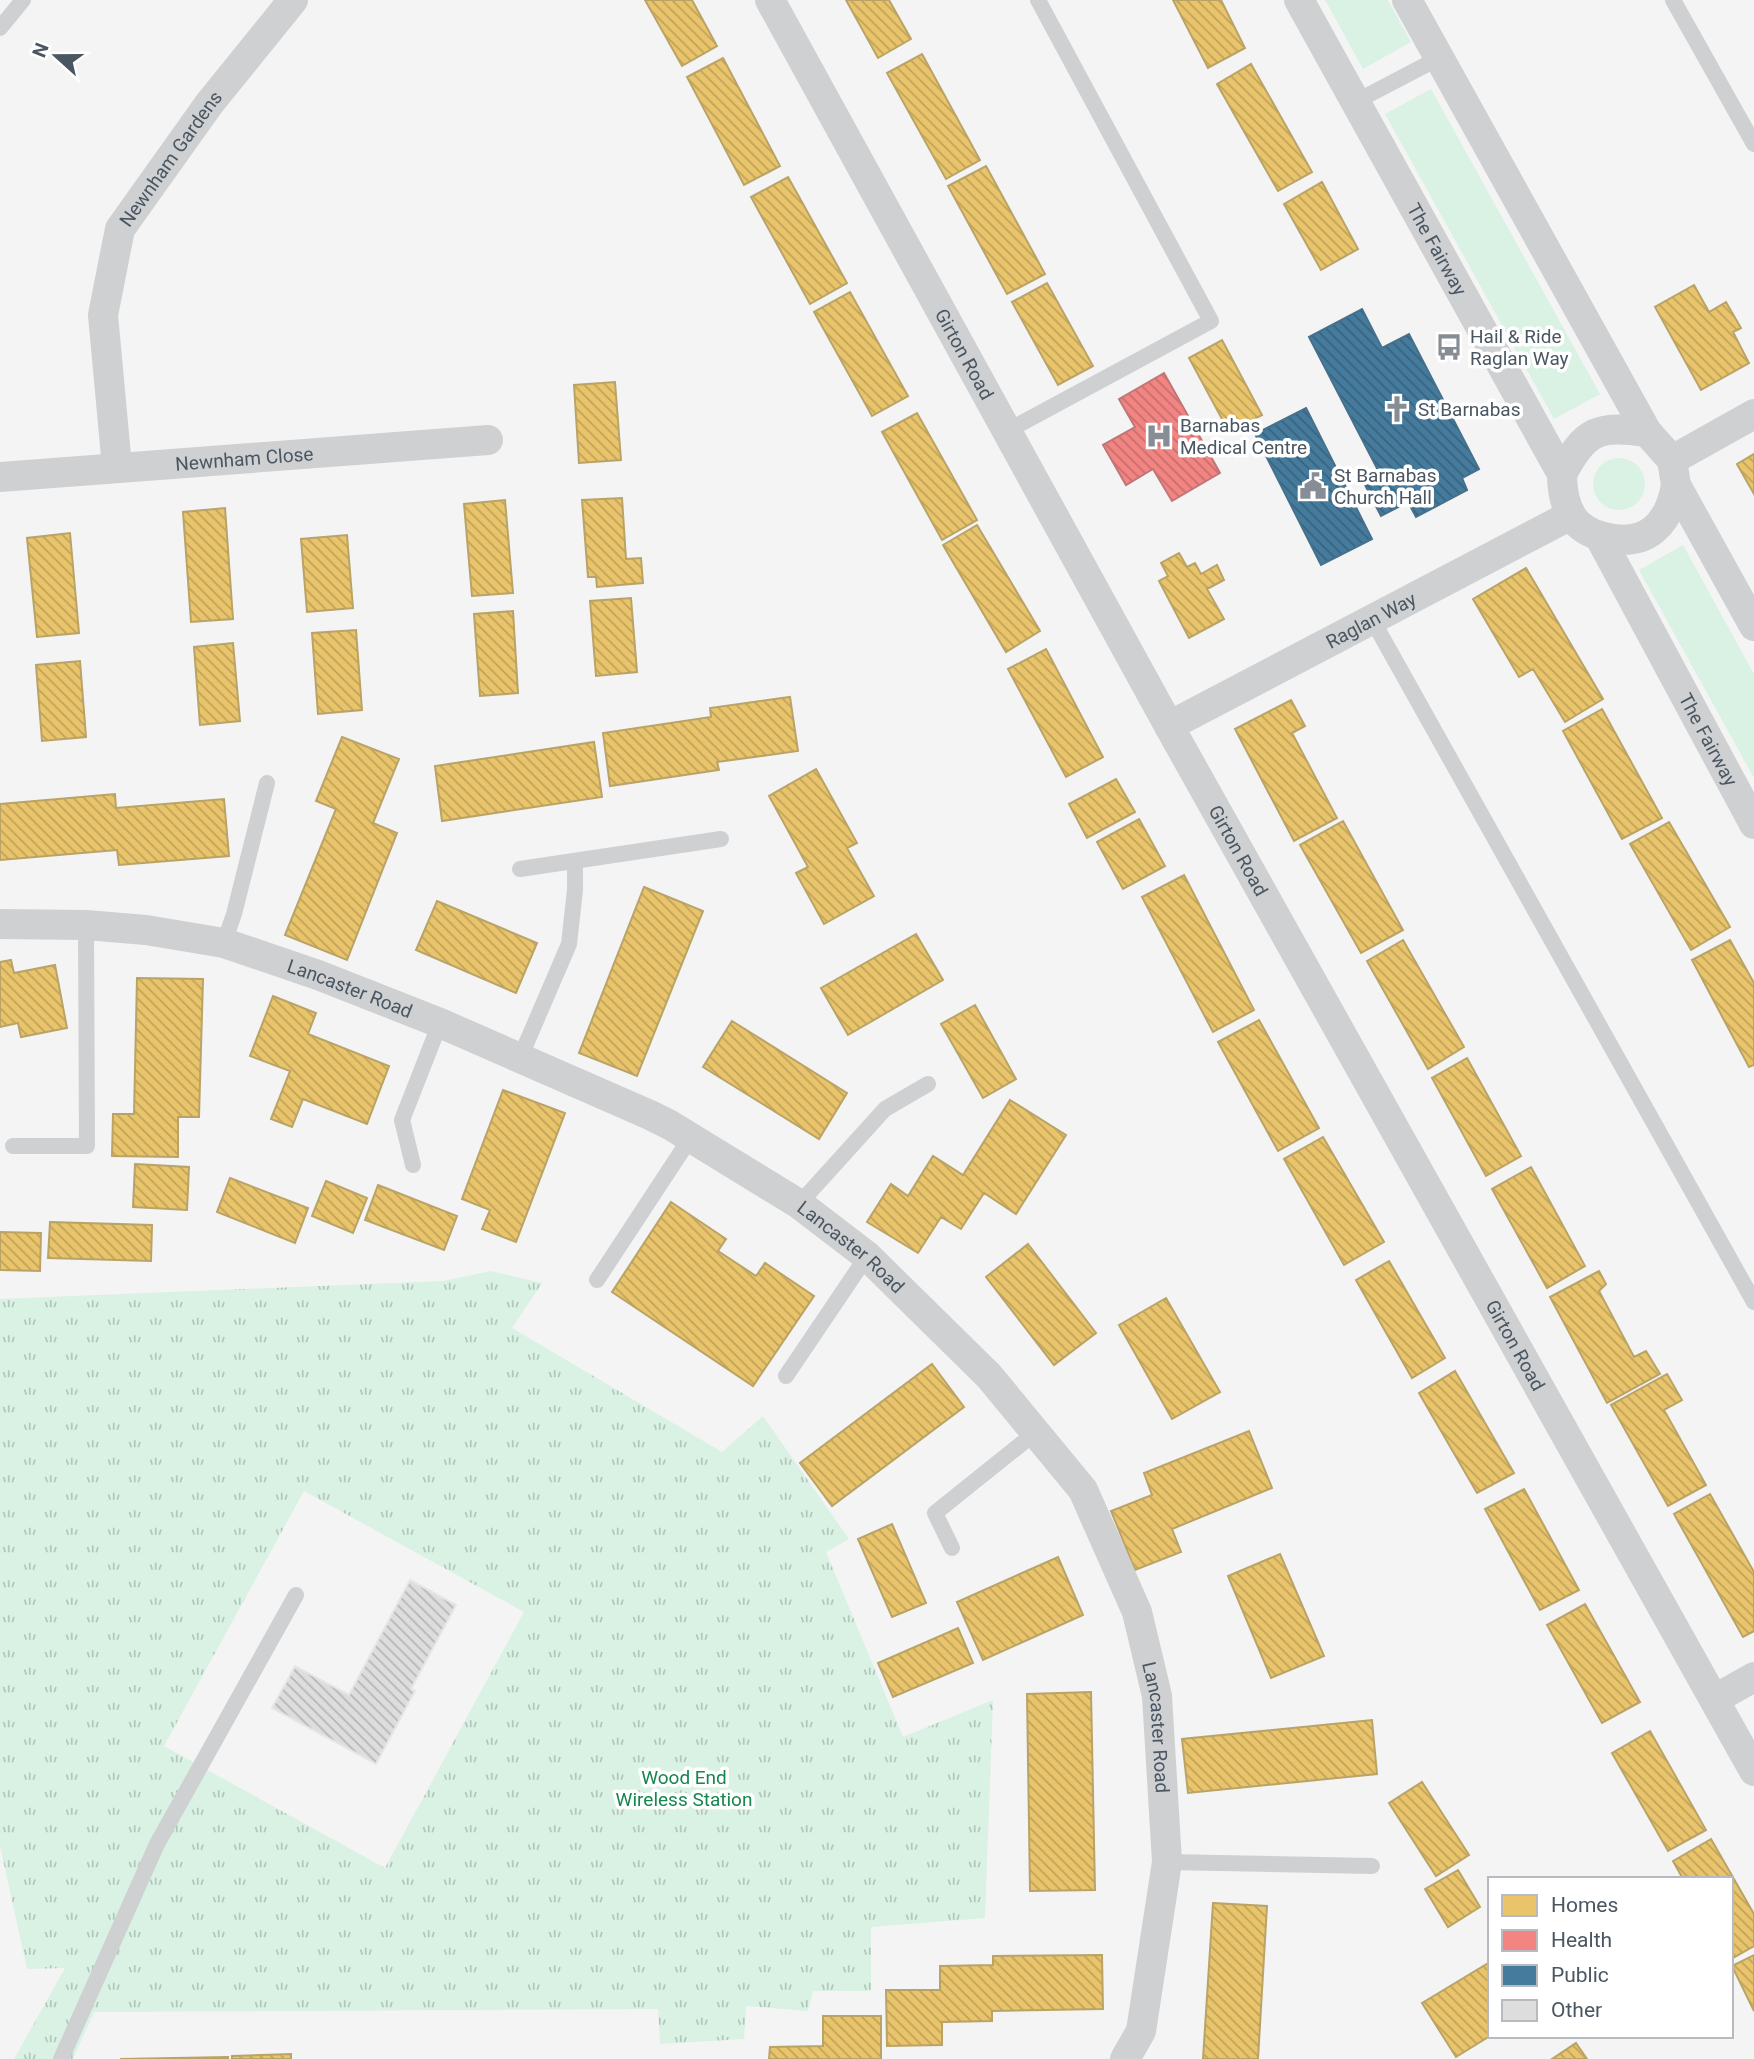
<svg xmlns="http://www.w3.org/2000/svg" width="1754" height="2059" font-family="Roboto,sans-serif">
<defs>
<pattern id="park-tufts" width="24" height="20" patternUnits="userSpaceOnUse" patternTransform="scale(1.75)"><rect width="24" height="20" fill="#d9f2e3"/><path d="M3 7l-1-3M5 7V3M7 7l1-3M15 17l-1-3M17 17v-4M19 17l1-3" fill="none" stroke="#b2c7bb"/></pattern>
<pattern id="homes-back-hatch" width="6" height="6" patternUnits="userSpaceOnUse" patternTransform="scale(1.75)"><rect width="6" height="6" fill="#e9c46a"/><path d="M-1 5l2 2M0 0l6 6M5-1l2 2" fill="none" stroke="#bfa25b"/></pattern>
<pattern id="health-back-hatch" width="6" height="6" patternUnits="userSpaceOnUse" patternTransform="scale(1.75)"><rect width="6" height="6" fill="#f28482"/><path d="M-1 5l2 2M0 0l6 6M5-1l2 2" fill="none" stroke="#c66f6e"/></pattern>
<pattern id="public-back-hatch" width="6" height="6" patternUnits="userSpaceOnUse" patternTransform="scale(1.75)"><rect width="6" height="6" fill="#457b9d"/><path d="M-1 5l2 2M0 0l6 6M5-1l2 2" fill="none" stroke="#39637d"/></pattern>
<pattern id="building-back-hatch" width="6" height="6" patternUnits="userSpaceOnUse" patternTransform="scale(1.75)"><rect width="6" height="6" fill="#ddddde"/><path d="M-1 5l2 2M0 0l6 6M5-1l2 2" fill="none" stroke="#b5b6b7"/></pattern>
</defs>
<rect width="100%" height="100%" fill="#f4f4f4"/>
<path fill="#d9f2e3" d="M1325 0H1388L1411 42 1363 69Z
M1431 89 1600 394 1554 419 1385 114Z
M1593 484a26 26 0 1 1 52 0a26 26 0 1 1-52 0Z
M1683 545 1754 674V778L1639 570Z"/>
<path fill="url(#park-tufts)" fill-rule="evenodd" d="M491 1271 542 1283 512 1328 722 1452 763 1416 849 1539 826 1552 903 1737 993 1700 985 1918 871 1927V1991H813L808 2011 746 2006 744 2039 660 2044 658 2009 94 2012 73 2059H14L65 1968 27 1969 0 1846V1299L443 1281ZM304 1491 524 1612 385 1868 164 1746Z"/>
<path fill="url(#homes-back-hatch)" stroke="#b9a367" stroke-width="2" d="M645 0H692L717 46 682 66Z
M846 0H889L911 39 878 58Z
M1173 0H1221L1245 48 1208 68Z
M922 54 980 160 946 179 887 73Z
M723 58 780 166 744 185 687 77Z
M1251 64 1312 172 1278 191 1217 84Z
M986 166 1045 274 1007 294 948 186Z
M788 177 847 283 810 304 751 197Z
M1322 182 1358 249 1321 270 1284 204Z
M1047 283 1093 366 1058 385 1012 302Z
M1694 285 1709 312 1726 302 1741 328 1733 332 1749 363 1701 390 1655 307Z
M850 292 908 396 872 416 814 312Z
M1222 340 1262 415 1229 432 1189 358Z
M615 382 621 460 579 463 574 385Z
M917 413 977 520 942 540 882 432Z
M1754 454V494L1737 464Z
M622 498 626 559 641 558 643 583 597 587 596 577H588L582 500Z
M505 500 513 593 472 596 464 504Z
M225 508 233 619 191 622 183 512Z
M977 525 1040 631 1006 652 943 545Z
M70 533 79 633 37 637 27 538Z
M347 535 353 608 307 612 301 539Z
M1179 553 1187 567 1195 563 1201 574 1217 565 1224 580 1207 589 1224 619 1189 638 1159 581 1168 576 1161 563Z
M1526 568 1603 699 1565 722 1533 669 1519 677 1473 599Z
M631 598 637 672 596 676 590 601Z
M513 611 518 693 480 696 474 614Z
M356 630 362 710 318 714 312 633Z
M233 643 240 721 200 725 194 647Z
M1046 649 1103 757 1066 777 1008 669Z
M80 661 86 737 42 741 36 665Z
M790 697 798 751 717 762 719 770 610 786 603 733 711 717 710 708Z
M1291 700 1305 726 1292 733 1337 818 1294 841 1235 729Z
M1602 709 1662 818 1622 839 1563 731Z
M342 737 399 759 373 823 397 833 347 960 285 935 336 809 316 801Z
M594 742 602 797 442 821 435 766Z
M816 769 857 843 847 848 874 896 824 924 796 873 808 867 769 796Z
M1116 779 1135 812 1087 838 1069 804Z
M115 794 116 808 224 799 229 856 119 865 117 850 0 860V804Z
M1139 819 1165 866 1123 889 1097 842Z
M1343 821 1403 930 1361 953 1300 845Z
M1669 822 1730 927 1691 950 1630 844Z
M1184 875 1254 1010 1213 1032 1142 897Z
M644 887 703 911 637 1076 579 1053Z
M437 901 537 943 516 993 416 950Z
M916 934 943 980 848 1035 821 988Z
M1403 940 1464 1047 1428 1069 1367 961Z
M1730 940 1754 983V1065L1749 1067 1692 960Z
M11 960 14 973 55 965 67 1028 21 1037 18 1023 0 1027V962Z
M137 978 203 979 199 1117H178V1157L112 1156 113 1114H134Z
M273 996 316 1013 308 1034 389 1066 367 1124 303 1099 292 1127 271 1119 290 1071 250 1056Z
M975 1005 1016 1079 983 1098 941 1024Z
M1259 1020 1319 1128 1278 1151 1218 1042Z
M732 1021 847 1093 819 1139 703 1067Z
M1467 1058 1521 1156 1486 1176 1432 1078Z
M503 1090 565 1113 516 1242 482 1229 490 1210 462 1199Z
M1010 1100 1066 1135 1016 1214 984 1193 961 1229 941 1217 918 1253 867 1222 891 1184 908 1196 933 1156 963 1175Z
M1323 1137 1384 1242 1344 1265 1284 1159Z
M135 1164 189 1167 187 1210 133 1207Z
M1531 1167 1585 1266 1547 1288 1492 1189Z
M230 1178 308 1208 295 1243 217 1212Z
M326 1181 367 1198 353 1233 312 1216Z
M378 1185 457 1216 444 1250 365 1220Z
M671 1202 726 1239 718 1251 756 1276 765 1263 814 1296 753 1386 612 1292Z
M50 1222 152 1225 151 1261 48 1258Z
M0 1232 41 1233 40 1271 0 1270Z
M1028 1244 1096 1333 1054 1365 986 1277Z
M1389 1261 1445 1358 1412 1378 1356 1280Z
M1599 1271 1606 1284 1599 1291 1634 1357 1646 1351 1660 1374 1607 1403 1550 1297Z
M1166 1298 1220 1392 1172 1419 1119 1325Z
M932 1364 964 1407 832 1506 800 1463Z
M1455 1371 1514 1473 1477 1493 1419 1393Z
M1667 1374 1682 1400 1664 1410 1706 1485 1668 1506 1611 1405Z
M1249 1431 1272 1488 1172 1529 1181 1552 1135 1570 1111 1511 1152 1495 1144 1473Z
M1524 1489 1579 1590 1540 1610 1485 1509Z
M1710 1494 1754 1572V1631L1743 1637 1674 1514Z
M892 1524 926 1603 892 1617 858 1539Z
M1280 1554 1324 1656 1271 1678 1228 1576Z
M1058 1557 1083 1615 983 1660 957 1602Z
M1585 1604 1640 1702 1602 1723 1547 1625Z
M958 1628 973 1663 893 1697 878 1663Z
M1091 1692 1095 1890 1030 1891 1027 1694Z
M1372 1720 1377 1774 1188 1793 1182 1739Z
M1650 1731 1706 1830 1668 1851 1612 1753Z
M1422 1782 1469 1855 1436 1876 1389 1803Z
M1711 1839 1754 1914V1946L1731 1959V1879H1683L1673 1861Z
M1458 1870 1480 1907 1448 1927 1425 1889Z
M1213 1903 1267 1906 1258 2059H1203Z
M1102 1955 1103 2009 992 2011V2021L942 2022V2045L887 2046 886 1990H940V1966L993 1965V1956Z
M1754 1955V2011L1732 1966Z
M1490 1962V2036L1456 2057 1422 2003Z
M823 2016H881V2059H769L770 2047 823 2046Z
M1576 2043 1587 2059H1552Z
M291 2054V2059H232V2056Z
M228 2057V2059H120Z"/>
<path fill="url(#health-back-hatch)" stroke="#c07678" stroke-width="2" d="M1164 373 1220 473 1172 501 1153 469 1126 485 1103 445 1135 427 1119 399Z"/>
<path fill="url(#public-back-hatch)" stroke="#46708b" stroke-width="2" d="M1362 309 1382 348 1409 334 1479 469 1462 478 1467 490 1416 517 1408 502 1381 516 1365 485 1381 476 1309 337Z
M1306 408 1372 539 1321 565 1255 434Z"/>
<path fill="url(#building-back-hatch)" stroke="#e5e6e7" stroke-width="2" d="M410 1580 456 1605 411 1689 415 1691 376 1764 272 1708 295 1666 349 1695Z"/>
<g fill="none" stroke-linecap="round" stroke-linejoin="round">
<path stroke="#ced0d2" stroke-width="16" d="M1673 0 1754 144
M0 28 23 0
M1355 102 1439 58
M1007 431 1211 321 1038 0
M1373 621 1754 1302
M520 869 721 839
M224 943 234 914 267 783
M520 1058 569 944 575 890V861
M13 1146H87L86 925
M413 1165 402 1120 440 1023
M799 1204 885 1109 928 1084
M597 1280 691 1137
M786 1376 867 1256
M952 1548 935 1513 1035 1433
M1167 1862 1372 1866
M61 2059 157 1844 296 1595"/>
<g stroke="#ced0d2" stroke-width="30">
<path id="s1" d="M770 0 1174 735 1754 1771"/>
<path id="s2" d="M1299 0 1562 474C1562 488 1565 505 1572 517 1580 528 1591 534 1604 537 1646 548 1669 525 1676 485"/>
<path d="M1407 0 1647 432 1672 460 1676 485 1754 626"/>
<path d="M1672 460 1754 414"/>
<path id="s3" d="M117 467 103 315 120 229 209 104 293 0"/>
<path d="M1562 474C1585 430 1598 425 1647 432"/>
<path id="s4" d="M0 477 488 440"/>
<path id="s5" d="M1599 536 1754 824"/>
<path id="s6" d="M1169 726 1571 515"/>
<path id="s7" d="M0 924 86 925 146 930 224 943 318 975 440 1023 650 1115 670 1125 799 1204 867 1256 989 1376 1083 1490 1137 1612 1157 1696 1167 1862 1141 2031 1125 2059"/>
<path d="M1715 1699 1754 1677"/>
</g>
</g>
<defs>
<symbol id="bus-bare" viewBox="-9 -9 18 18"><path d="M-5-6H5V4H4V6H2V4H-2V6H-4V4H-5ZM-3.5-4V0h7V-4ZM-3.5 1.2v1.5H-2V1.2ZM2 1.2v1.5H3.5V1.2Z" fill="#868d94" stroke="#fff" stroke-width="2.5" paint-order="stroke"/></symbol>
<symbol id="church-bare" viewBox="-9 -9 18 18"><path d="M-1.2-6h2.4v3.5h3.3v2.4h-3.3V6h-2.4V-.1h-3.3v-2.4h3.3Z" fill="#868d94" stroke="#fff" stroke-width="2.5" paint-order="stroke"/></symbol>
<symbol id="hospital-bare" viewBox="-9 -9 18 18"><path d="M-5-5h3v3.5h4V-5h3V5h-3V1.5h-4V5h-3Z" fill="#868d94" stroke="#fff" stroke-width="2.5" paint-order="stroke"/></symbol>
<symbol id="civic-bare" viewBox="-9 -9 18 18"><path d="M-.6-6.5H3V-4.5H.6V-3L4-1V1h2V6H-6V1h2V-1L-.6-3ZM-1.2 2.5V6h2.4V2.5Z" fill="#868d94" stroke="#fff" stroke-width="2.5" paint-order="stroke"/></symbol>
</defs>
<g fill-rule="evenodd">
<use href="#bus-bare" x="1430" y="328" width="38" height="38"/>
<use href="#church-bare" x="1378" y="390" width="38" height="38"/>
<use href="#hospital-bare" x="1140" y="417" width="38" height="38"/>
<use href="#civic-bare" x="1294" y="467" width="38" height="38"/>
</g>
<g text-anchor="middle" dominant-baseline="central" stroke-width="7" stroke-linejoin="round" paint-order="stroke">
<g font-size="19" fill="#4a5661" stroke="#fff">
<text stroke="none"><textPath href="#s3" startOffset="327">Newnham Gardens</textPath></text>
<text stroke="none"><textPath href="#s2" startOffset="285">The Fairway</textPath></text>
<text stroke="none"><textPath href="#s1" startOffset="404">Girton Road</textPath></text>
<text stroke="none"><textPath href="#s4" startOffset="245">Newnham Close</textPath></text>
<text stroke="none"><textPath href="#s6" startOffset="228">Raglan Way</textPath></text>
<text stroke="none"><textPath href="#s5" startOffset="231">The Fairway</textPath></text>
<text stroke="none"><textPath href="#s1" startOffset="971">Girton Road</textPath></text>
<text stroke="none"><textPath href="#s7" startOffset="359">Lancaster Road</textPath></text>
<text stroke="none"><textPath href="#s7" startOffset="926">Lancaster Road</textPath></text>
<text stroke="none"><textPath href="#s1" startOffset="1538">Girton Road</textPath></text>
<text stroke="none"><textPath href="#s7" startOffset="1514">Lancaster Road</textPath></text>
</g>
<g font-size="19" fill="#4a5661" stroke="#fff" text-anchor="start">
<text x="1470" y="336">Hail &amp; Ride<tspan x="1470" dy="22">Raglan Way</tspan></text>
<text x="1418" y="409">St Barnabas</text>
<text x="1180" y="425">Barnabas<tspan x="1180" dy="22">Medical Centre</tspan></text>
<text x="1334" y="475">St Barnabas<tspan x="1334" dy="22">Church Hall</tspan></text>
</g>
<g font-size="19" fill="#17864f" stroke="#fff">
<text x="684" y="1777">Wood End<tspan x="684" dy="22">Wireless Station</tspan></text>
</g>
</g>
<rect x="1488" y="1877" width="245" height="161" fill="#ffffff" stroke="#b7bbc0" stroke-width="2"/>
<rect x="1502" y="1895" width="35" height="21" fill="#e9c46a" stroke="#b7bbc0" stroke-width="2"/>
<text x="1551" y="1912" font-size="21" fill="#4a5661">Homes</text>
<rect x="1502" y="1930" width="35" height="21" fill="#f28482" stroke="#b7bbc0" stroke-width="2"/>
<text x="1551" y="1947" font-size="21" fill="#4a5661">Health</text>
<rect x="1502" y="1965" width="35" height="21" fill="#457b9d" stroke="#b7bbc0" stroke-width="2"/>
<text x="1551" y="1982" font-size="21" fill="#4a5661">Public</text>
<rect x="1502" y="2000" width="35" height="21" fill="#ddddde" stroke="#b7bbc0" stroke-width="2"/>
<text x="1551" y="2017" font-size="21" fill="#4a5661">Other</text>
<g transform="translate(56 56) rotate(291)" stroke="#ffffff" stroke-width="5" paint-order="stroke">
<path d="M0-5L12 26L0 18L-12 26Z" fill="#4a5661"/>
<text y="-10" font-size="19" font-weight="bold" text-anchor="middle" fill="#4a5661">N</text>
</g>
</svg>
